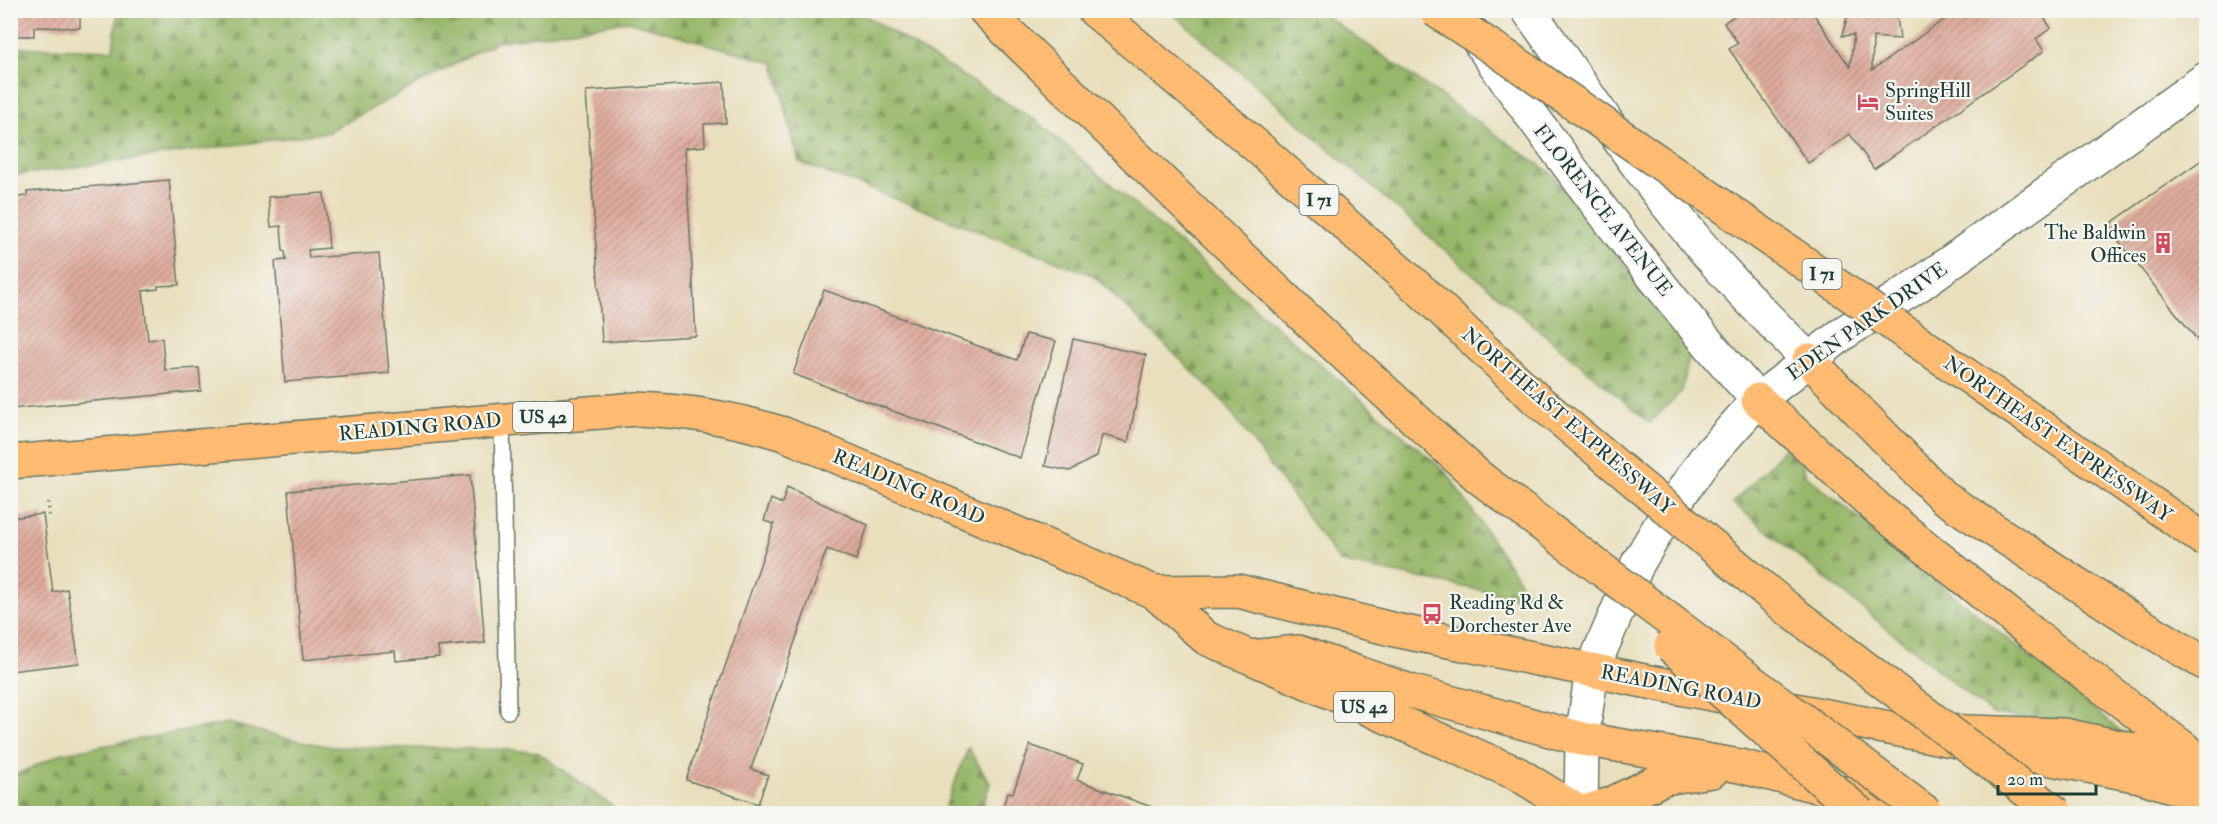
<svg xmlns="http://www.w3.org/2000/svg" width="2217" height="824" font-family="'IM FELL Double Pica',serif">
<defs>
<pattern id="forest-firs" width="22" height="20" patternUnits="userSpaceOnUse" patternTransform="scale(1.5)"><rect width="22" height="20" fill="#98b76a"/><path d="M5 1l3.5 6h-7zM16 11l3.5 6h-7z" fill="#7b9658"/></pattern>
<pattern id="building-hatch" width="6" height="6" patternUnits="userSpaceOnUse" patternTransform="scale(1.5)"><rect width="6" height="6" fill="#dfac9c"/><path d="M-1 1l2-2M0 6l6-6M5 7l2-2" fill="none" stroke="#b48d80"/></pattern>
</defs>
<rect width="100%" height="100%" fill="#f6f6f2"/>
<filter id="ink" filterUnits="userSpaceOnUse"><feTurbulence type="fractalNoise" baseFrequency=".0167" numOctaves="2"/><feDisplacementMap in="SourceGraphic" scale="12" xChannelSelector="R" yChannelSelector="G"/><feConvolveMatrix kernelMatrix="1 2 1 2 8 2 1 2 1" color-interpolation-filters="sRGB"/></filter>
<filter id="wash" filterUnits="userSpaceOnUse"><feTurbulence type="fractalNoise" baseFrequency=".008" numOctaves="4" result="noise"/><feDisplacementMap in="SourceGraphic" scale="24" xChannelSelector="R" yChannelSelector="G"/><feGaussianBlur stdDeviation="1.35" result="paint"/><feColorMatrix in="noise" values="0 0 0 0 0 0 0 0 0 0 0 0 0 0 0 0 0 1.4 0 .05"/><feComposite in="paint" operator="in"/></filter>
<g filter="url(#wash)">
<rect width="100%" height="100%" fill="#e9dfbc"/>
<path fill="url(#forest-firs)" stroke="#5c7a4f" stroke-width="1.5" d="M118 10 858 11 1038 122 1447 473 1533 601 1340 562 1224 402 1093 275 799 162 774 63 628 21 496 42 328 132 11 176V47L113 50Z
M1170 11H1319L1551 173 1675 328 1690 353 1682 391 1650 423 1469 271Z
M1784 449 1802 463 1806 475 2123 733 1992 714 1733 503Z
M228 723 281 737 332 747 497 749 537 752 622 813H11V777L63 753Z
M968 748 990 783 981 813H943Z"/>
<g id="blocks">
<path fill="url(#building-hatch)" d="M10 10H80V28L34 27V36H10Z
M1742 10H1811L1850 67 1854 35 1842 36 1849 10H1896L1900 39 1873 37 1872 70 1958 10H2039L2051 28 2036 39 2044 51 1874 169 1850 134 1808 163 1729 49 1738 43 1724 23Z
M724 82 726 123 704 124 705 146 685 148 696 336 602 342 586 91Z
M2206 157V351L2107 226Z
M169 180 179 285 158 286V289L143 291 148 340 162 338 165 370 199 368 201 391 10 409V198L27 196V192Z
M324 193 329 248 308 250 309 258 379 253 389 373 285 382 275 261 286 260 285 251H283L281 226 271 227 268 197Z
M824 290 1017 360 1026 334 1056 341 1020 458 793 374Z
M1073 339 1146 355 1128 442 1102 435 1097 456 1070 471 1045 466Z
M470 475 485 643 438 647 439 657 396 661 395 651 303 660 288 491Z
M787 487 868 525 856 560 827 549 751 769 768 775 758 804 686 780 774 524 764 521 771 499 782 504Z
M43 514 53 592 67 589 79 663 10 671V518Z
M1030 745 1083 764 1077 780 1171 814H1000L1008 792 1013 793Z"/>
</g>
</g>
<g filter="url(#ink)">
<use href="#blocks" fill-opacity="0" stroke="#667664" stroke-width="1.5"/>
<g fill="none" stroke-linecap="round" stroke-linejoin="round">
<defs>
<path id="service" d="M502 420 508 711"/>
<path id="tertiary" d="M1528 10C1583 86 1636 169 1696 240 1731 282 1770 321 1809 360
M1474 34C1514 93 1556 149 1598 205 1649 272 1701 338 1758 400
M1581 814 1582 739 1592 670 1638 563 1667 514 1705 459 1758 400 1845 332 1917 286 2206 79"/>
<path id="primary" d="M10 462 636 409C691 411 731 418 784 434L1154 592 1206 638 1518 774 1582 814
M1154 592 1238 591 1395 630 1654 683 2140 776 2206 797
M1250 657 1298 652 1410 691 1582 739"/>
<path id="motorway" d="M985 10C1148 169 1311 327 1480 478
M1094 10 1254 144 1425 294 1536 399
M1809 360 1943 497 2129 618 2206 664
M1758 400 1878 509 2043 642 2206 765
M1904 730 2065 735 2171 758 2196 767
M1582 739 1740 766 1924 814
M1581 813 1611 804 1664 778 1712 771"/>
</defs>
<use href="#service" stroke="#667664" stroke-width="18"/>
<use href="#tertiary" stroke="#667664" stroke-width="36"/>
<use href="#primary" stroke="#667664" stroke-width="36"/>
<use href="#motorway" stroke="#667664" stroke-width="36"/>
<path stroke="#667664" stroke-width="4" stroke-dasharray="1.5 4.5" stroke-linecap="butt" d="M48 502 49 518"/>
<use href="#service" stroke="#fff" stroke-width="15"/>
<use href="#tertiary" stroke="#fff" stroke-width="33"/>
<use href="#primary" stroke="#febb71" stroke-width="33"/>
<use href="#motorway" stroke="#febb71" stroke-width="33"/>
<defs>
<path id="motorway-bridge" d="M1435 10 1504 55 2206 541
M1536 399 1788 609 2057 814
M1480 478 1928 814
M1671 646 1860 814"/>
</defs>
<use href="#motorway-bridge" stroke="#667664" stroke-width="36" stroke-linecap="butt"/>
<use href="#motorway-bridge" stroke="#febb71" stroke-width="33"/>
</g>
</g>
<defs>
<symbol id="hotel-bare" viewBox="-9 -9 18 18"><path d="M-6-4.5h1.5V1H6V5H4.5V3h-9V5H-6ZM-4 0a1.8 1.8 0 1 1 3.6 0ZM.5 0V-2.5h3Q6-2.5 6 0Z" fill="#d1495b" stroke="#f6f6f2" stroke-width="2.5" paint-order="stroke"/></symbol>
<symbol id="building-bare" viewBox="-9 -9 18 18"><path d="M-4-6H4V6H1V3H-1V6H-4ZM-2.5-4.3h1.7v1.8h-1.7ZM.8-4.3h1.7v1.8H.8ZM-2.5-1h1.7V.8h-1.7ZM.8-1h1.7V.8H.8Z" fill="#d1495b" stroke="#f6f6f2" stroke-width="2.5" paint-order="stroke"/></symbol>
<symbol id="bus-bare" viewBox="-9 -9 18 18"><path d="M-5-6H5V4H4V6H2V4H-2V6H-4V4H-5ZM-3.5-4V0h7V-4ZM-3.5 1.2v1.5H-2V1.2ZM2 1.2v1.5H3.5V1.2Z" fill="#d1495b" stroke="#f6f6f2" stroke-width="2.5" paint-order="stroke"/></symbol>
</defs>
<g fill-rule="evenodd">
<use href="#hotel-bare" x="1853" y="87" width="30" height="30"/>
<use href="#building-bare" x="2148" y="228" width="30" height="30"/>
<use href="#bus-bare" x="1417" y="599" width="30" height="30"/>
</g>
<g text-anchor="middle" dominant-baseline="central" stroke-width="4.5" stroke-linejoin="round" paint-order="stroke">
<g fill="#f6f6f2" stroke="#60746d" stroke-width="1.5">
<rect x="1299.5" y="185" width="39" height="30" rx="4.5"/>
<rect x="1802.5" y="259" width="39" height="30" rx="4.5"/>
<rect x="513" y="402" width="60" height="30" rx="4.5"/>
<rect x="1334" y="692" width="60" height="30" rx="4.5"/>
</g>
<g font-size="18" font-weight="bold" fill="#1f3d34">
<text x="1319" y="200">I 71</text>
<text x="1822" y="274">I 71</text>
<text x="543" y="417">US 42</text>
<text x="1364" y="707">US 42</text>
</g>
<g font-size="20" fill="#1f3d34" stroke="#f6f6f2" text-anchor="start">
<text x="1885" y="90">SpringHill<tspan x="1885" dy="23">Suites</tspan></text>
<text x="2146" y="232" text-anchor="end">The Baldwin<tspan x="2146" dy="23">Offices</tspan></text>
<text x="1449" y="602">Reading Rd &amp;<tspan x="1449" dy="23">Dorchester Ave</tspan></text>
</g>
<g font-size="20" fill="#1f3d34" stroke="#f6f6f2">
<text transform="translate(1603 210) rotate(52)">FLORENCE AVENUE</text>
<text transform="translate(1867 321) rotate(-35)">EDEN PARK DRIVE</text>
<text transform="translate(1568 421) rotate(41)">NORTHEAST EXPRESSWAY</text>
<text transform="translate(420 427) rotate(-5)">READING ROAD</text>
<text transform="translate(2058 439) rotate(35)">NORTHEAST EXPRESSWAY</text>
<text transform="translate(909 487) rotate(23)">READING ROAD</text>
<text transform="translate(1681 687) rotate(11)">READING ROAD</text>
</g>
</g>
<rect width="2217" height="824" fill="none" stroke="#f6f6f2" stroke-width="36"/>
<path d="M1998 785v9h98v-9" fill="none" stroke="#1f3d34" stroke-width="3"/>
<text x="2007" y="785" font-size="18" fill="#1f3d34" stroke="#f6f6f2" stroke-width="4.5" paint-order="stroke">20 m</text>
</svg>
